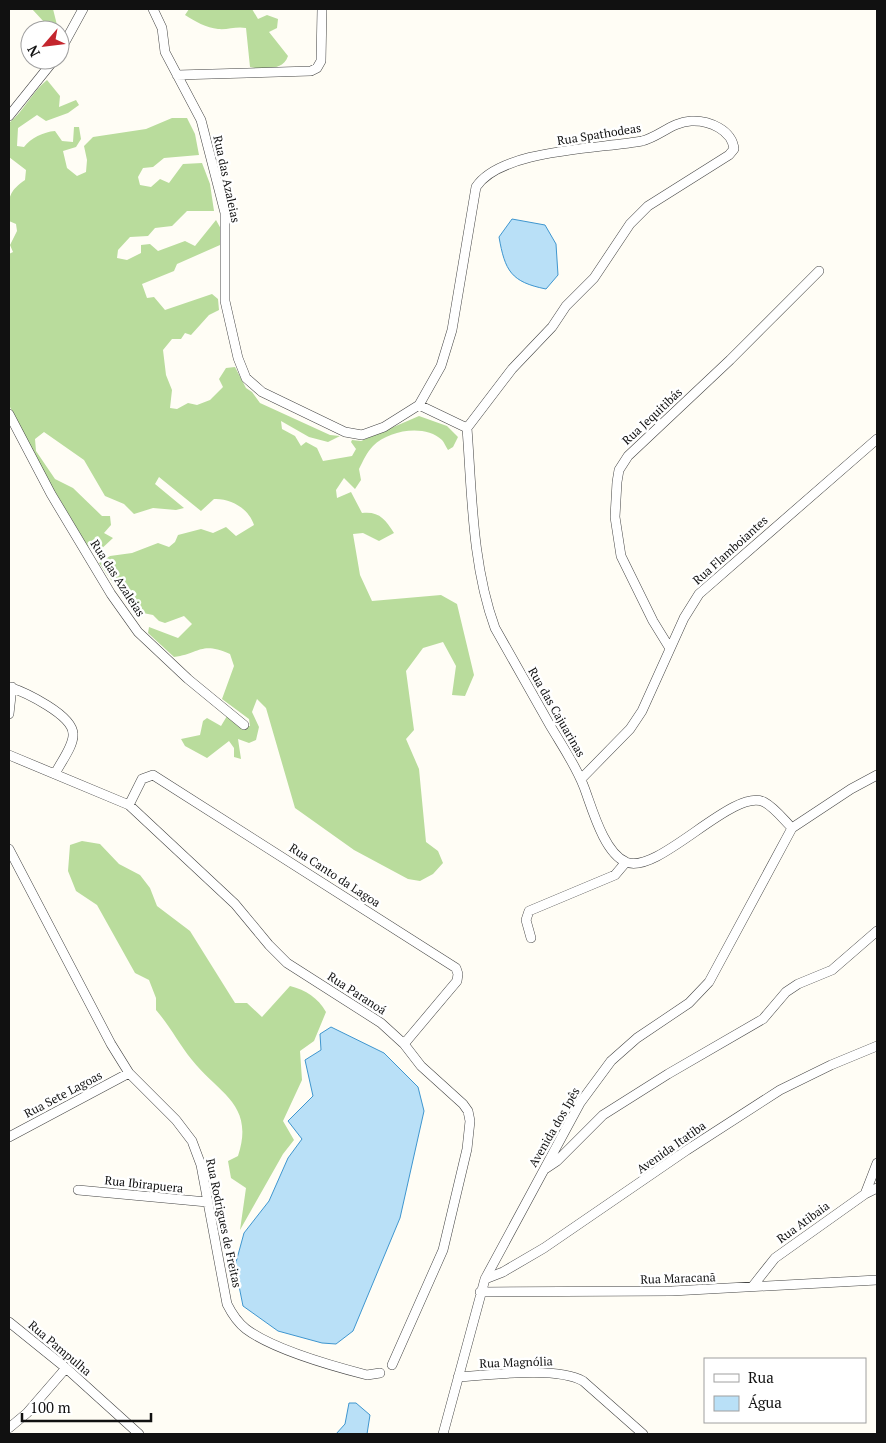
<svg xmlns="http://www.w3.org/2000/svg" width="886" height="1443" font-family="'PT Serif',serif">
<rect width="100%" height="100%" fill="#fffdf5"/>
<path fill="#b9dc9c" d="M32 9H53L57 25 45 23Z
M189 9H252L258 19 267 15 278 19 277 28 269 32 288 56C283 71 263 70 250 67L246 28C236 26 228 30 218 29 207 28 194 21 185 15Z
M47 80 60 96 59 107 76 100 79 105 68 113 46 121 37 115 18 128 17 146 24 147C31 138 43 132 55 131L62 141 73 142 74 127H79L81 139 76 147 63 151 67 168 77 176 86 172 87 160 84 146 93 137 146 129 172 118H187L195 134 199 155 164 158 153 167 143 168 138 177 140 185 151 187 160 179 169 183 183 164 202 163 210 184 214 211H187L172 226 155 228 148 236 130 237 118 250 117 258 127 260 141 253V245L150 244 158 251 185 241 195 246 216 220 221 229 220 245 177 264 174 271 142 284 147 298 154 297 165 310 212 294 218 299 219 310 209 315 191 335 185 333 181 339H172L163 350 166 375 172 390 170 408 177 409 188 403 197 405 210 400 223 387 219 379 226 368 235 367 246 388 252 392 260 403 330 435 340 436 328 442 309 437 281 421 282 429 295 436 301 446 306 442 317 448 323 461 352 456 356 449 351 442 352 440 361 441 419 416 447 426 458 437 453 447 448 450C446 447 444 442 442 440 425 424 389 430 373 446 367 452 363 461 359 469L361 480 355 489 344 478 336 490 337 498 351 492 362 513C379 511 385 519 394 533L379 541 363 533 353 534 360 575 372 601 441 595 457 604 474 675 465 696 452 695 456 666 443 642 423 648 406 671 414 730 406 739 419 769 426 842 438 851 443 863 433 874 420 881 408 879 354 850 295 808 266 708 257 699 252 712 259 727 256 740 249 743 238 739 241 759 234 757V748L229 741 207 758 185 746 181 739 200 735 203 721 207 718 221 726 227 716 240 726H250L249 719 222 699 234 666 230 654C200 641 200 654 174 657L148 633 149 627 178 638 192 624 184 616 165 623 159 621 153 615 133 611 99 563 110 556 132 553 158 543 169 547 175 542 178 535 201 529 213 533 226 527 236 536 254 525C249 509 231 498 214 499L201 511 159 477 155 484 184 508 176 510 153 508 134 514 124 504 105 496 84 460 44 432 35 439 36 451 55 479 73 488 102 516H110L111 525 104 533 113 538 97 553 87 545 32 453 9 405V254L13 252 10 245 17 231 16 224 9 221C9 200 6 193 25 180L26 170 9 157V123C24 111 32 92 47 80Z
M82 841 100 844 119 864 140 875 150 888 157 906 190 931 235 1003H247L262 1017 290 986C306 990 318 998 326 1012L314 1041 300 1051 302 1080 283 1121 294 1140 283 1154 240 1230 246 1188 231 1178 228 1161 238 1156C255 1104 219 1094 192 1060 179 1044 170 1026 156 1010V998L149 980 135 973 97 905 76 891 68 871 70 845Z"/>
<path fill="#b9e0f7" stroke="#3f96cf" d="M512 219 545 225 556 244 558 275 546 289C511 282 505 271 499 237Z
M331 1027 384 1053 418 1087 424 1111 400 1218 353 1331 336 1344 322 1343 278 1331 243 1306 235 1266 244 1233 269 1201 288 1158 302 1139 288 1121 313 1096 305 1060 321 1050 320 1034Z
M349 1403H356L370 1415 367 1434H336L345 1424Z"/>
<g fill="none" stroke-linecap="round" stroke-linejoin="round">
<defs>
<path id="street" d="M153 9 162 28 165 52 201 120 225 213V301L238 358 246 378 262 392 345 432 362 435 384 427 419 405 441 366 452 330 476 187C501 149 599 149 642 141 659 137 672 122 691 121 709 120 732 130 734 149L729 155 648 206 630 224 594 278 566 306 552 327 512 369 467 428
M60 51 83 9
M177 75 311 71 317 68 321 61 322 9
M9 116 54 60
M419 405 467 428C472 494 472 565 495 628 514 661 532 694 551 727 563 747 576 766 584 787 592 808 604 853 626 862 658 876 733 787 764 802 774 807 784 820 792 828
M9 414 51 494 111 594 138 632 188 679 244 725
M669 647 653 621 621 556 615 517 617 482 619 470 628 456 730 360 819 271
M9 687C25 692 73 715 73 734 74 746 60 763 55 774
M9 714 12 687
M9 755 129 805 235 904 269 945 287 963 381 1023 404 1044 421 1066 463 1104 468 1111 470 1121 467 1149 443 1250 392 1365
M581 779 630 729 642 711 684 618 699 594 877 439
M129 805 142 779 153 775 456 968 458 974 457 981 404 1044
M9 849 111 1044 129 1073 176 1120 192 1141 201 1165 227 1304C232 1314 237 1322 246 1329 274 1350 332 1366 367 1375L380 1373
M531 938 526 920 529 911 615 875 626 862
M9 1137 129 1073
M545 1169 557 1161 603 1115 668 1074 763 1019 786 992 798 984 832 970 877 931
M78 1190 207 1202
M865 1194 877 1163
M485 1279 503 1272 544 1248 687 1150 780 1090 831 1065 877 1046
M752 1287 775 1258 865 1194 877 1188
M480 1292 672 1291 877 1280
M9 1322 66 1368 139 1434
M458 1377C491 1375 556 1366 583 1381L643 1434
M9 1428 27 1413 66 1368
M443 1434 485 1279 580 1103 611 1061 637 1038 689 1003 709 982 792 828 851 789 877 775"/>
</defs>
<use href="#street" stroke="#444" stroke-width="10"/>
<use href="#street" stroke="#fff" stroke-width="9"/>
</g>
<g text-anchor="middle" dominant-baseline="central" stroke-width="5" stroke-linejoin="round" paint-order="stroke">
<g font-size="12" fill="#111" stroke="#fff">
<text transform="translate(599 134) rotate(-9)">Rua Spathodeas</text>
<text transform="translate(227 179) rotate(78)">Rua das Azaleias</text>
<text transform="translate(652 416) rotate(-43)">Rua Jequitibás</text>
<text transform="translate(730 550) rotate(-42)">Rua Flamboiantes</text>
<text transform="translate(118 578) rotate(57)">Rua das Azaleias</text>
<text transform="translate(557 712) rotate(60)">Rua das Cajuarinas</text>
<text transform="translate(335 875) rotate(33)">Rua Canto da Lagoa</text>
<text transform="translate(357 993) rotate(33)">Rua Paranoá</text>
<text transform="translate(63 1094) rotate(-28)">Rua Sete Lagoas</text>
<text transform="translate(554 1127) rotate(-60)">Avenida dos Ipês</text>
<text transform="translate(671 1147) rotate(-35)">Avenida Itatiba</text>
<text transform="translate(144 1184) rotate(6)">Rua Ibirapuera</text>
<text transform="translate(803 1222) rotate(-36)">Rua Atibaia</text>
<text transform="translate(224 1223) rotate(78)">Rua Rodrigues de Freitas</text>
<text transform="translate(678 1278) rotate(-2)">Rua Maracanã</text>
<text transform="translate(60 1348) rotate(40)">Rua Pampulha</text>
<text transform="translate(516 1362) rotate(-2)">Rua Magnólia</text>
</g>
</g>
<rect width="886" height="1443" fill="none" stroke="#111111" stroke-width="20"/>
<rect x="704" y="1358" width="162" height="65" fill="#ffffff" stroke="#a0a0a0"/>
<rect x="714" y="1374" width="25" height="8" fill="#ffffff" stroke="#a0a0a0"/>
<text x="748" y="1383" font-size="15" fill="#111111">Rua</text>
<rect x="714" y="1396" width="25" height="15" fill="#b9e0f7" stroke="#a0a0a0"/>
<text x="748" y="1408" font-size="15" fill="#111111">Água</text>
<g transform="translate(45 45) rotate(242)"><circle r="24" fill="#ffffff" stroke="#a0a0a0"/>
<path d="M0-4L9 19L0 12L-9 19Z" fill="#c4262e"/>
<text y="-8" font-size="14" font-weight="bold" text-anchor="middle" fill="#111111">N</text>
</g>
<path d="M22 1413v8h129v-8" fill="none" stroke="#111111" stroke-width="2.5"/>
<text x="30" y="1413" font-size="15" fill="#111111" stroke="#ffffff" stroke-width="4" paint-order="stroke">100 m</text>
</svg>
